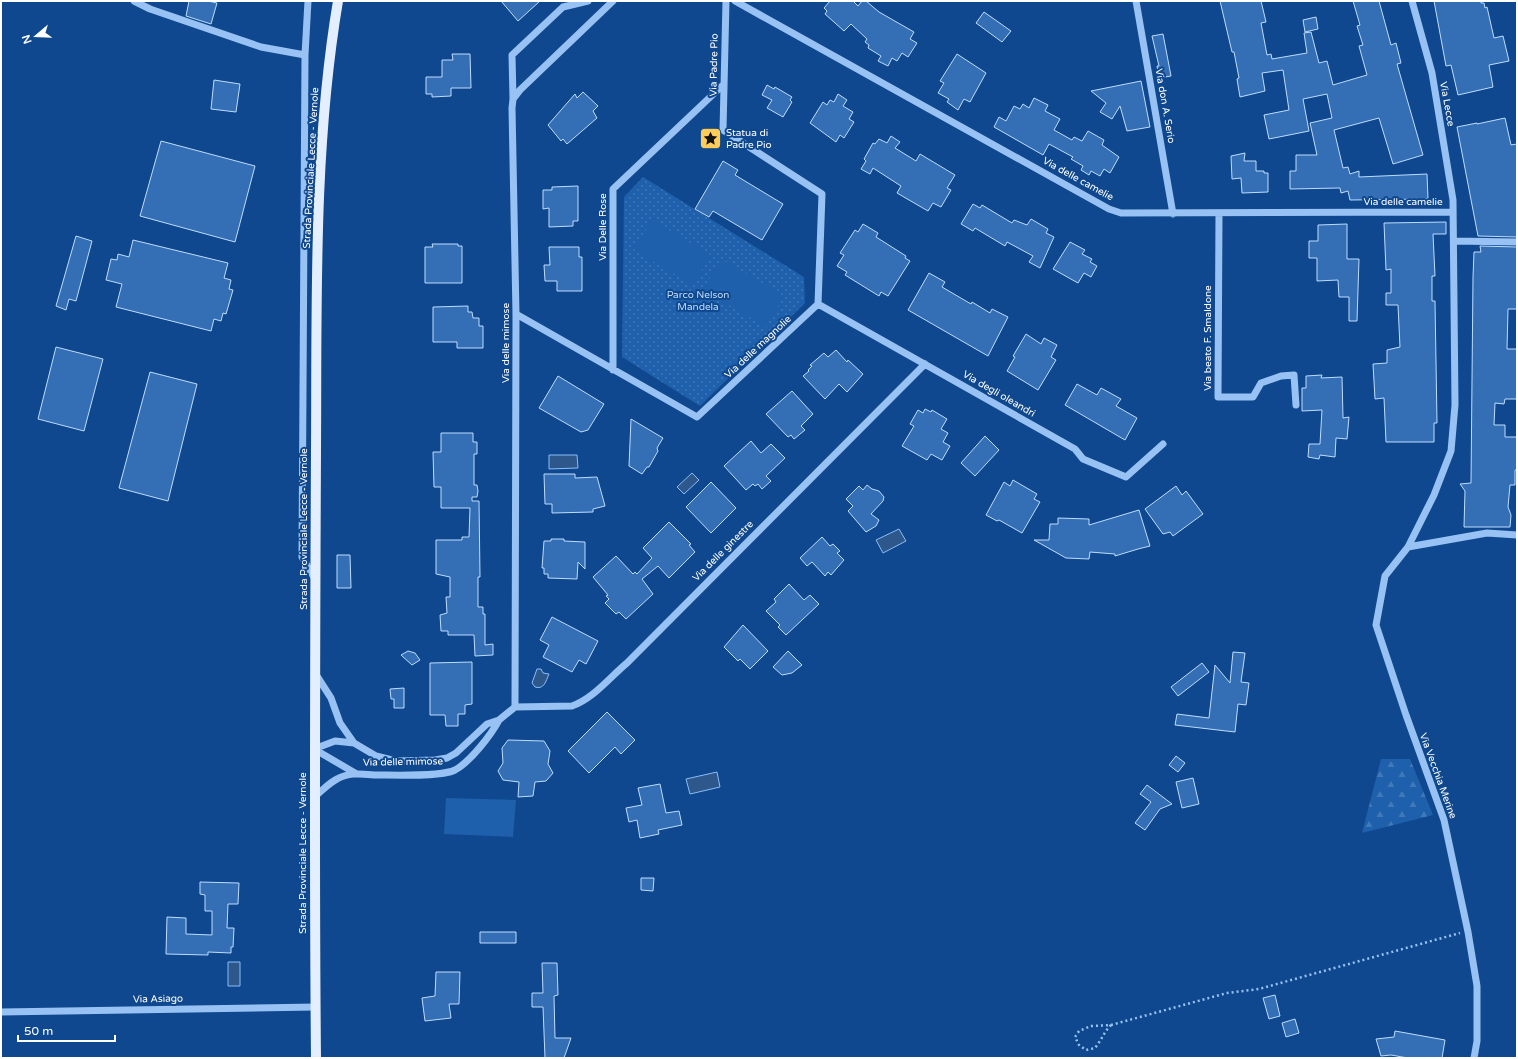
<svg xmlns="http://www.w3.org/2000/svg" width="1518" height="1059" font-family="'Varela Round',sans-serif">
<defs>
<pattern id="forest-firs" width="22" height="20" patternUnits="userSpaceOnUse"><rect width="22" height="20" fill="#1e60ab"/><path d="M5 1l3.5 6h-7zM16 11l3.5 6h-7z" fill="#4078b8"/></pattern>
<pattern id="park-dots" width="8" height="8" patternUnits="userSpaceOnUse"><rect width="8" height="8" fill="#1e60ab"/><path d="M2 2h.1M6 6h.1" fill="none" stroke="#4078b8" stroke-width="1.8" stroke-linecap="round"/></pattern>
</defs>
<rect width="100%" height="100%" fill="#0f488e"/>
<path fill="url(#forest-firs)" d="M1381 759H1410L1433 815 1362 833Z"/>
<path fill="url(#park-dots)" d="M643 177 804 277 805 303 700 406 622 357 624 197Z"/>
<path fill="#1e60ab" d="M652 220 711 255 693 285 634 250Z
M721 259 784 296 766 327 703 290Z
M446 798 516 800 513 837 444 834Z"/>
<path fill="#2e588c" stroke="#88bdf7" d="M549 455H577L578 468 549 469Z
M692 473 699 480 684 494 677 487Z
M899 529 906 541 883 553 876 540Z
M537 669H541L543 673 549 674C546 681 544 690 535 687L532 683Z
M717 772 720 787 690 794 686 779Z
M228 962H240V986H228Z"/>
<path fill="#346fb5" stroke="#bedcfe" d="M189 1H208L217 3 211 24 186 16Z
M501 1H540L518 21Z
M830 1H853L858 6 862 1H866L879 12 914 32 910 39 917 43 908 57 902 53 897 61 892 58 888 66 878 61 881 56 868 48 869 45 865 42 867 39 851 24 844 31 825 14 827 11 824 8Z
M1220 1H1261L1266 22 1261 23 1267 55 1271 54 1272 59 1307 53 1304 33 1311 32 1319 63 1327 61 1333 85 1367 75 1359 46 1363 45 1357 26 1360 25 1353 1H1379L1391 45 1396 43 1401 63 1397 64 1423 155 1393 164 1379 118 1334 130 1343 168 1348 167 1350 174 1359 171V177L1427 174 1428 199 1350 200 1348 191 1341 193 1340 188 1290 189V171H1296V155H1317L1310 123 1332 118 1327 94 1303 99 1309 131 1269 139 1264 115 1289 110 1283 70 1262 73 1265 91 1240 97 1237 79 1239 78 1234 52H1232Z
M1434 1H1481V3H1484L1485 8 1487 7 1494 38 1503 36 1509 61 1489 65 1493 87 1458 95 1451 65 1446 66Z
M984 12 1011 31 1002 42 976 23Z
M1316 17 1318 29 1305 32 1303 20Z
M1163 34 1171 76 1159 78 1157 66H1159L1152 36Z
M452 54H470L471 88H451V96L432 97V94H426V77H442V60H453Z
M957 54 986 73 970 102 964 99 958 110 947 102 949 99 938 93 944 83 940 81Z
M214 80 240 84 236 112 211 109Z
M1141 81 1150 127 1127 131 1120 106 1112 119 1100 112 1106 103 1091 91Z
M767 85 774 89 775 87 792 97 790 100 792 102 783 117 767 108 772 100 762 95Z
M583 92 598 106 593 111 597 118 567 144 563 139 561 141 548 125 575 94 577 98Z
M838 94 847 100 843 106 853 112 849 119 854 122 844 138 840 135 836 142 810 123 823 102 827 105 830 100 834 102Z
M1034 98 1048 105 1045 111 1060 119 1054 130 1072 140 1074 137 1082 141 1088 131 1104 140 1102 145 1119 157 1110 173 1104 169 1100 176 1091 171 1089 175 1081 170 1083 166 1071 159 1073 157 1049 144 1043 155 994 127 999 117 1006 121 1014 106 1020 109 1023 104 1029 108Z
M1505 118 1511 145 1517 144V237L1478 236 1457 127 1477 123V124Z
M891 136 900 142 895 148 916 161 920 154 955 175 947 188 951 190 941 207 933 203 928 211 897 193 901 186 873 168 870 174 861 169 866 161 864 159 873 143 875 144 879 139 887 143Z
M161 141 255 166 235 242 140 216Z
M1245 153 1244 161H1256V171H1264V173H1268V192L1242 193 1241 178 1232 179 1231 156Z
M723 161 738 170 735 175 783 204 762 240 713 211 709 217 695 209Z
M578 186V221H573V226L549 227V208L543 209V190H552V187Z
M973 204 980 208 982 205 1012 223 1014 220 1027 225 1031 219 1048 229 1046 233 1054 237 1040 268 1029 262 1033 256 1007 242 1005 246 975 228 973 231 961 224Z
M1446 222V234H1433L1435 276H1432V301H1435L1437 423H1434V442H1386L1384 398 1375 399 1373 364 1387 363V350L1400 347 1398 305H1386V293H1391V269L1386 270 1384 223Z
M863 224 878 233 876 237 906 256 905 258 910 261 888 296 881 292 879 296 845 275 847 272 837 266 844 255 840 253 855 230 858 232Z
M1347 224V259H1359L1357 321H1349V297H1339L1338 280 1317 281V258H1309V241H1318V225Z
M76 236 92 241 76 301 69 299 66 310 56 306Z
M133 240 228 263 224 278 231 280 229 289 233 290 226 314 223 313 221 321 214 319 211 331 116 307 122 284 106 280 111 259 117 260 118 254 129 257Z
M1070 242 1085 250 1082 254 1092 259 1090 262 1097 266 1091 277 1084 273 1078 283 1053 269Z
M432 244H458V246H462V283H425V247H433Z
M1480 246 1517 247V309H1508L1507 349H1517V399H1505L1504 404 1495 403 1494 425H1505V437H1517V470H1515V485H1510L1508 507 1511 515 1510 527H1464L1465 491 1460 484 1471 483 1473 277 1474 252H1481Z
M549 247H579V257H582V291H557V281H545L544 265H550Z
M929 273 945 282 942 287 971 304 972 302 990 313 992 309 1008 317 988 356 908 310Z
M468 306V312H472L473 318H479V326H483V348H457V342H433V307Z
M1026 334 1041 344 1044 338 1057 345 1051 357 1056 360 1038 390 1007 371 1015 357 1013 356Z
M56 347 103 359 84 431 38 419Z
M836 350 847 362 848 360 863 374 847 392 839 384 825 399 803 376 809 371 808 370 812 366 810 365 824 353 828 357Z
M150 372 197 384 168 501 119 488Z
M1322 375 1321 378 1342 377 1343 418 1349 417 1347 439 1336 438 1335 457 1320 455 1319 459 1308 457 1309 444H1320L1322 410 1302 411V388H1306V376Z
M558 376 604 404 588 430 581 432 539 408Z
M1077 384 1097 395 1101 388 1121 399 1116 406 1137 418 1125 440 1065 405Z
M792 391 813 414 801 426 805 430 794 439 791 435 788 437 766 414Z
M925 409 931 412 932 410 947 419 941 429 948 433 943 442 950 446 942 460 931 454 927 460 902 446 914 426 910 424 918 410 923 413Z
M631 419 663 438 657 448 658 451 649 467H647L642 474 629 466Z
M441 433H473V442H477V454H474V485H477L478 491 477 497H472V501H479L480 577H478V607H483V614H485V645L493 644V655L475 656 474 635H448V631H441L440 615 447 613 446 597H450V577L436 574V540H462V537H469L470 508H441V487H434L433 452H441Z
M985 436 999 450 975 476 961 463Z
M751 441 761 453 771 444 785 458 766 476 771 481 762 489 758 484 755 486 753 484 746 490 724 466Z
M544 474H575V478L597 477 605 506 593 509V512L552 513V504H545Z
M1013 480 1037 494 1034 499 1040 502 1022 533 999 520 997 521 986 515 1004 482 1010 486Z
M711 482 736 508 711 533 686 507Z
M867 485 872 489 879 491 884 497 883 501 871 514 879 520 876 526 866 532 848 511 853 506 846 499 859 486 863 490Z
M1176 486 1182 495 1186 491 1203 514 1173 536 1170 532 1163 534 1145 509Z
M1139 510 1150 546 1138 549 1115 556V554L1090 552 1089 559 1066 558 1034 540H1049L1050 524H1058V518L1089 519V525Z
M669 522 691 544 689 545 695 552 669 578 658 566 642 579 653 594 626 619 619 612 616 614 605 603 609 599 606 596 608 595 593 577 616 556 633 574 635 572 637 574 652 558 643 548Z
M822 537 830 546 833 544 840 551 837 553 844 560 831 575 828 572 825 576 812 562 807 566 800 558Z
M551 539H564V541L585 542V569L578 562 577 579 548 578V574H544V568H542L544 541H551Z
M337 555H350L351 588H337Z
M789 584 804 600 810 595 819 604 786 635 778 627 780 625 766 611 776 602 774 599Z
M552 617 598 641 586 664 579 660 572 672 543 657 549 645 540 640Z
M743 625 768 651 750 669 740 659 738 661 724 647Z
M408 651 415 653 420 660 412 665 401 655Z
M788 651 802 665 792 673 782 675 773 667Z
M1233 652 1245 653 1241 682 1249 683 1246 705 1238 704 1235 732 1175 725 1177 714 1209 718 1215 665 1230 683Z
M472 662V704L465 705V714H458V726H446L445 715H430V663Z
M1202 663 1209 672 1178 696 1171 687Z
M404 688V708H394V699H391L390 689Z
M607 712 635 740 621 754 615 747 589 773 568 751Z
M508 740 544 741 550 751 548 764 553 773 546 781 535 782 533 796 518 797 519 782 503 780 498 771 503 763 502 748Z
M1176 756 1185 763 1178 772 1169 765Z
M1193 778 1199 804 1182 808 1176 782Z
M660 784 666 813 679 811 682 825 658 830 659 834 640 838 637 820 629 822 626 808 642 805 638 788Z
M1147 785 1172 804 1160 809 1145 830 1135 823 1151 802 1140 794Z
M641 878H654L653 891 641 890Z
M200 882 239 883 238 904H228L227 928H234L233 947H231V953L208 952V955L166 954 167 917 186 918V934L212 935V911H205V895L200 894Z
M480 932H516V943H480Z
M542 963H557L558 995 554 996 555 1038H571L564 1058H545L543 1007H532V993H543Z
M436 972H460L459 1004H449L451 1018 425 1021 422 998 435 996Z
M1275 995 1280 1016 1269 1019 1263 998Z
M1295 1019 1299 1033 1286 1037 1282 1023Z
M1395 1031 1445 1040 1442 1058H1408L1391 1055 1381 1056 1376 1039 1394 1037Z"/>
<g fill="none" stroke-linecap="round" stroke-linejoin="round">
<path stroke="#97c2f3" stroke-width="2.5" stroke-dasharray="2 3" stroke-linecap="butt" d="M1111 1025C1104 1032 1101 1041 1095 1048L1086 1050 1079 1045 1075 1037 1079 1031 1091 1026 1111 1025 1227 993 1259 989 1460 933"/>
<path stroke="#97c2f3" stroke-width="7" d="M134 1 150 9 261 47 305 55 302 557 315 579
M735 1 1109 209 1121 213 1453 212
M1136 1 1173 214
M1412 1 1432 73 1453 200 1455 405 1451 451 1434 495 1408 547 1385 576 1376 625 1406 715 1444 820 1468 932 1477 986V1041L1474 1058
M305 55 308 1
M513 99 512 55 563 7 588 1
M1219 213 1218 397H1253L1261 383 1281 376 1294 375 1296 405
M1454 241 1517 242
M818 304 1075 449 1083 459 1126 477 1163 444
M516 314 697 417 818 304 822 194 723 130 726 1
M613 370V189L724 84
M1408 547 1487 533 1517 535
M315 673 331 698 340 723 354 743 376 756 396 761 435 760 447 758 456 753 487 724 499 720 515 707
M515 707 516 314 512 108 513 99 520 90 613 1
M515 707 572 706C593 699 610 677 627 663L925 364
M314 749 355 773
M314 749 335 741 354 743
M315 796C322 791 329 783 337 779 349 772 362 774 376 775 393 775 441 777 455 770 470 762 491 735 499 720
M1 1012 316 1007"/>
<path stroke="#e3eeff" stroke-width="10" d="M316 1058C314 856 315 654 316 452 317 302 313 149 338 1"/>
</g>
<defs>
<symbol id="sight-square" viewBox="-11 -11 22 22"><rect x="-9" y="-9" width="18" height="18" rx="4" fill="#ffcc59" stroke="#0f488e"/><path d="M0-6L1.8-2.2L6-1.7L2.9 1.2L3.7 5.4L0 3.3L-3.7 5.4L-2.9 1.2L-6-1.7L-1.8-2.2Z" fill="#111"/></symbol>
</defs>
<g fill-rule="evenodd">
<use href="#sight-square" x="698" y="126" width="25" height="25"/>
</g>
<g text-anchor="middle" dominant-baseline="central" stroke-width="4" stroke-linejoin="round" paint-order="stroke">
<g font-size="10" fill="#fff" stroke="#0f488e">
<text transform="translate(714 65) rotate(-89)">Via Padre Pio</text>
<text transform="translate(1447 104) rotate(80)">Via Lecce</text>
<text transform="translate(1165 106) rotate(80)">Via don A. Serio</text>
<text transform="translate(311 168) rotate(-87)">Strada Provinciale Lecce - Vernole</text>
<text transform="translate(1078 179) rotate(29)">Via delle camelie</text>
<text x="1403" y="202">Via delle camelie</text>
<text transform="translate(603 227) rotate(-90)">Via Delle Rose</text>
<text transform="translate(1208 338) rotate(-90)">Via beato F. Smaldone</text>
<text transform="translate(506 343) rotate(-90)">Via delle mimose</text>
<text transform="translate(758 347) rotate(-43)">Via delle magnolie</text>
<text transform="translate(999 394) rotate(30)">Via degli oleandri</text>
<text transform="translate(304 529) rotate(-90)">Strada Provinciale Lecce - Vernole</text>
<text transform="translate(723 551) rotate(-45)">Via delle ginestre</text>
<text transform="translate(403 762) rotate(-1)">Via delle mimose</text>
<text transform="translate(1438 776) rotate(70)">Via Vecchia Merine</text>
<text transform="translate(303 853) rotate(-90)">Strada Provinciale Lecce - Vernole</text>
<text transform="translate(158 999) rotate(-1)">Via Asiago</text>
</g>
<g font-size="10" fill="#fff" stroke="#0f488e" text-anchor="start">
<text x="726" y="133">Statua di<tspan x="726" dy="12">Padre Pio</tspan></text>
</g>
<g font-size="10" fill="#bedcfe" stroke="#0f488e">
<text x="698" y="295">Parco Nelson<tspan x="698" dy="12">Mandela</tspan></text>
</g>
</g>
<rect width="1518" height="1059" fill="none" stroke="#ffffff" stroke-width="4"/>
<g transform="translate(36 36) rotate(251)" stroke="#0f488e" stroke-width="3" paint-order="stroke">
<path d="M0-3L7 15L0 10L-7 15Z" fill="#ffffff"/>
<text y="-6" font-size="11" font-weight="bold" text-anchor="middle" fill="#ffffff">N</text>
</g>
<path d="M18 1035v6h97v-6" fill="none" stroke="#ffffff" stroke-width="2"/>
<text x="24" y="1035" font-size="12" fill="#ffffff" stroke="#0f488e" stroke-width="3" paint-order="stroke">50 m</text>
</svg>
